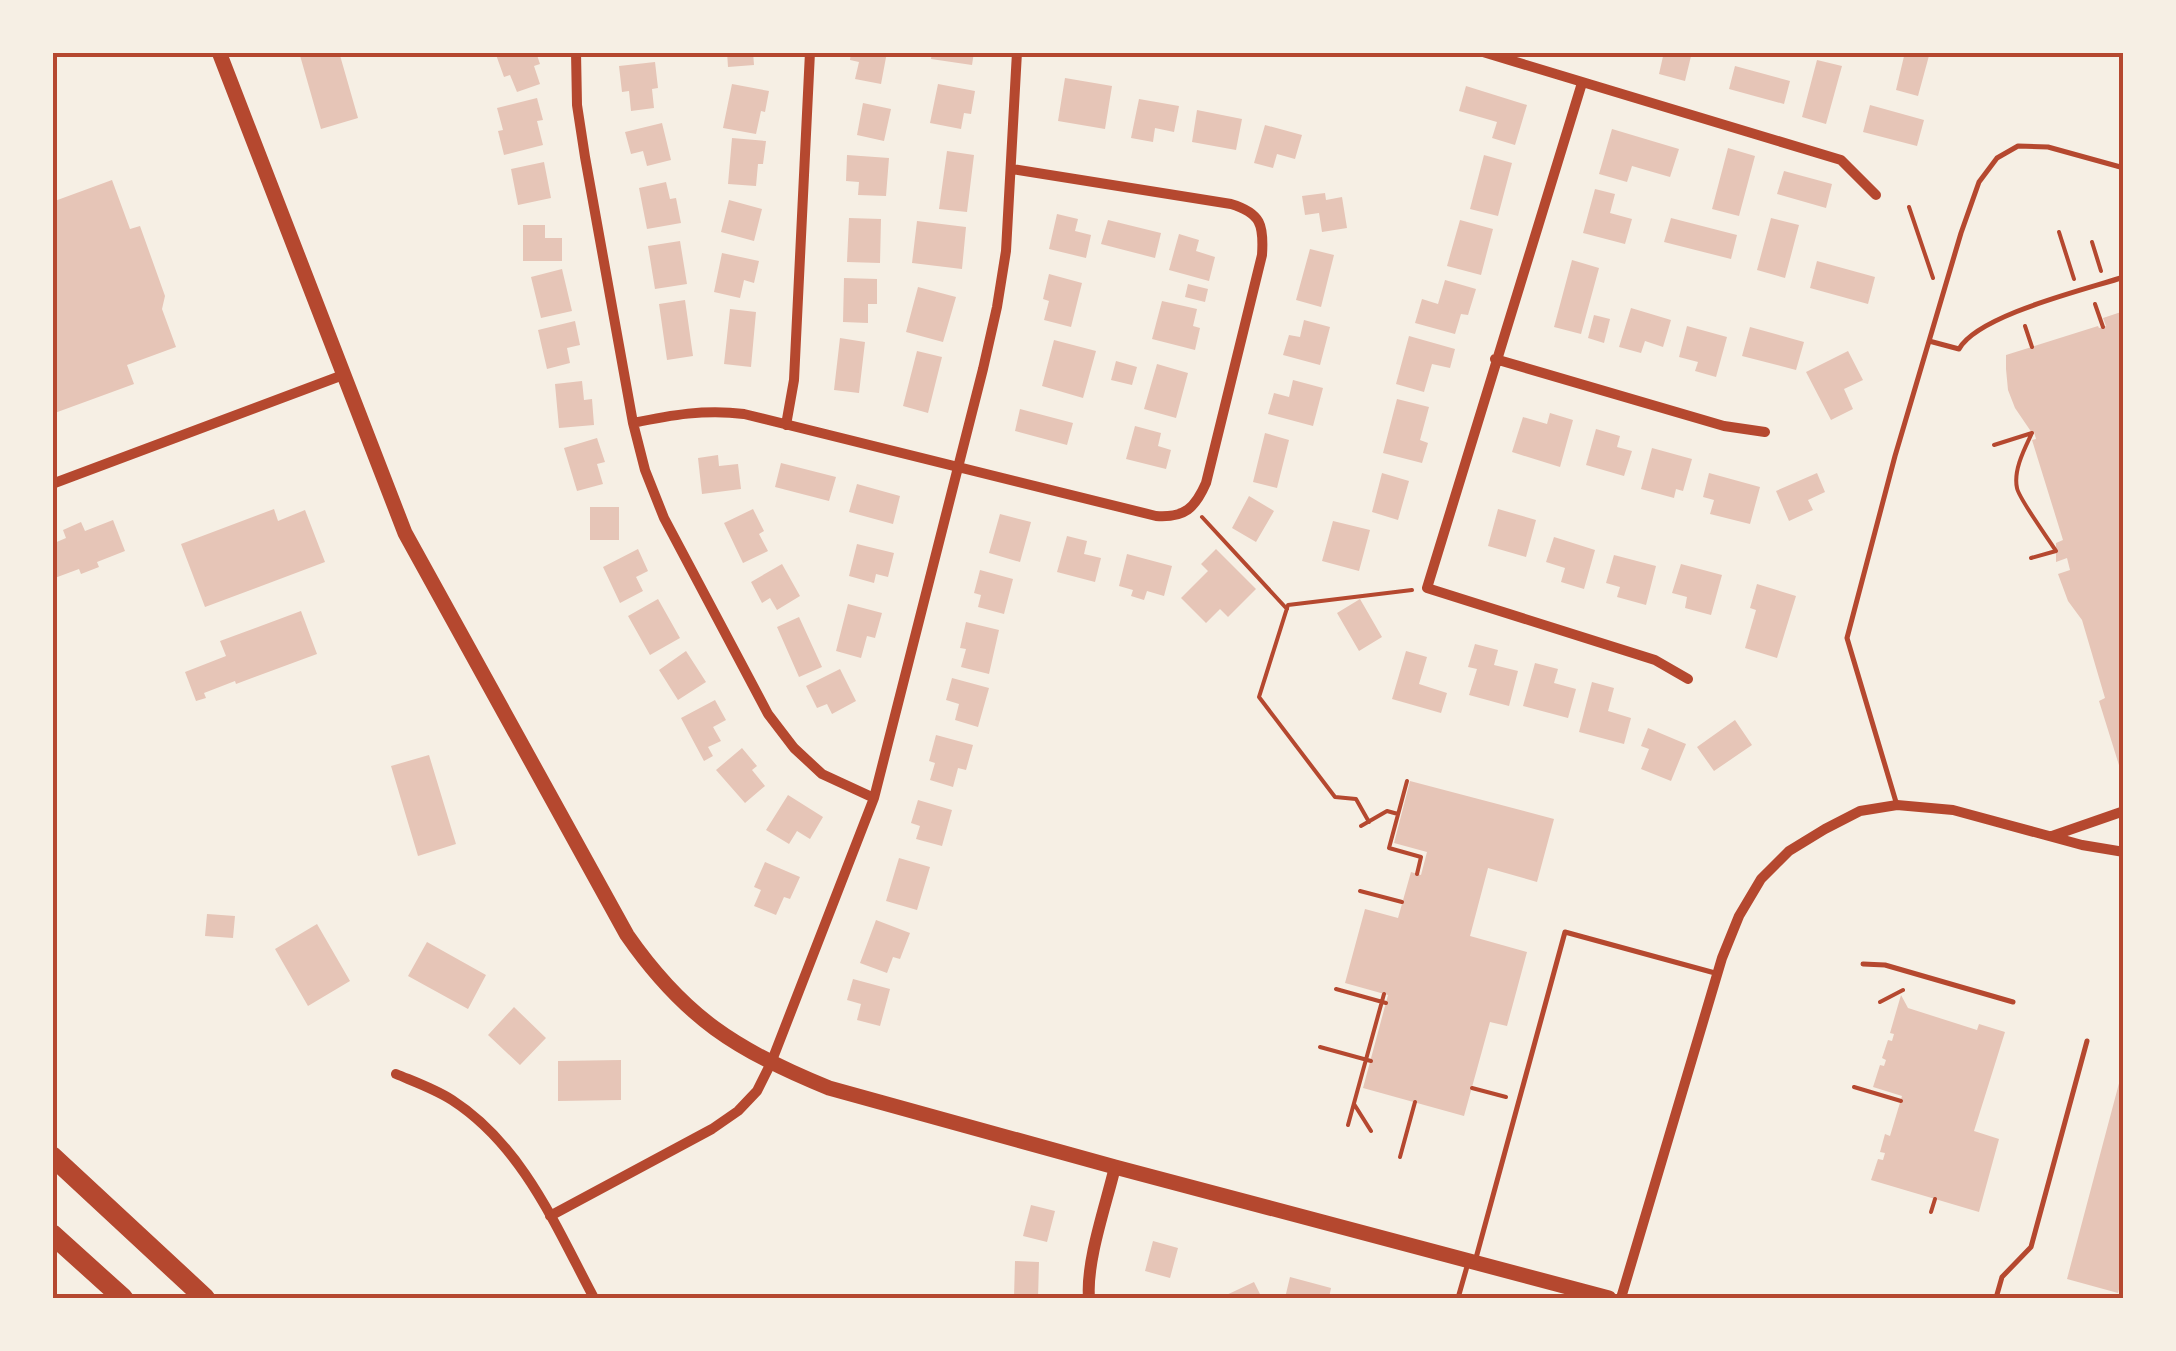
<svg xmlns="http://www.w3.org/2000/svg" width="2176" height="1351" font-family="'Source Sans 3',sans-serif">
<rect width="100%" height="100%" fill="#f6efe4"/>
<path fill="#e6c5b7" d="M299 52H339L358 118 321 129Z
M495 52H536L540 64 534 66 540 84 517 92 510 75 504 77Z
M727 52H753L754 65 728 67Z
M851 52H887L881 84 855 79 859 62 850 60Z
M932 52H974L972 65 931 59Z
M1664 52H1692L1685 81 1659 74Z
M1905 52H1930L1918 96 1896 90Z
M1817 60 1842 66 1826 124 1802 117Z
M655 62 658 88 652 89 654 108 631 111 629 91 622 92 619 66Z
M1735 66 1790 81 1784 104 1729 89Z
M1065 78 1112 86 1105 129 1058 121Z
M732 84 769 91 765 112 761 111 756 134 723 128Z
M938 84 975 91 971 114 964 113 961 129 930 123Z
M1466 86 1527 105 1515 145 1492 138 1497 122 1459 111Z
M537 98 543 120 537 121 543 145 504 155 498 131 503 130 497 108Z
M1139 99 1179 106 1174 132 1155 128 1153 142 1131 138Z
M863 103 891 109 884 141 857 135Z
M1870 105 1924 120 1917 146 1863 132Z
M1197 110 1242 119 1236 150 1192 142Z
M662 123 671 160 647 166 643 151 631 154 625 132Z
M1265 125 1302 135 1295 159 1277 154 1273 168 1254 163Z
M1612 129 1679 149 1670 177 1632 166 1627 182 1599 174Z
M732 138 766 141 763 164H758L756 186 728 184Z
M1728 148 1755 156 1739 216 1712 209Z
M947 151 974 155 967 212 939 209Z
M847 155 889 158 886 196 858 195 859 182 846 181Z
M1484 155 1512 163 1498 216 1470 209Z
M544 162 551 198 518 205 511 169Z
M1784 171 1832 184 1826 208 1777 194Z
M112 180 130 229 140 226 165 296 162 309 176 347 127 365 134 384 52 414V202Z
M666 182 670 199 676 198 681 223 647 229 639 188Z
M1595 189 1615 194 1610 213 1632 219 1625 244 1583 233Z
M1325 193 1326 200 1342 197 1347 228 1322 232 1319 213 1305 215 1302 196Z
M729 200 762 209 754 241 721 232Z
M1057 214 1078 219 1075 231 1091 235 1086 258 1049 249Z
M849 218 881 219 880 263 847 262Z
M1671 218 1737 235 1731 259 1664 242Z
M1771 218 1799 225 1785 278 1757 270Z
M1108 220 1161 233 1155 258 1101 244Z
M1460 220 1493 229 1481 275 1447 266Z
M917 221 966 227 962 269 912 263Z
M523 225H545V238H562V261H523Z
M1179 234 1199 240 1196 251 1215 257 1209 281 1169 270Z
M680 241 687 284 655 289 648 246Z
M1310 249 1334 255 1321 307 1296 300Z
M722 253 759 261 754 283 744 280 740 298 714 292Z
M1572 260 1599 268 1581 334 1554 327Z
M1817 261 1875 277 1868 304 1810 288Z
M562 269 572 311 541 318 531 277Z
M1049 274 1082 283 1071 327 1044 320 1049 301 1043 299Z
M844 278 877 279V304H868V323L843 322Z
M1445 280 1476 289 1468 315 1461 314 1455 334 1415 323 1422 299 1438 304Z
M1188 284 1208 289 1205 302 1185 297Z
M918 287 956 297 943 342 906 332Z
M685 300 693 356 667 360 659 304Z
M1162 301 1197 309 1193 326 1200 328 1195 350 1152 339Z
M1631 308 1671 320 1663 347 1645 341 1641 353 1619 347Z
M730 309 756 312 751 367 724 364Z
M2124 311V540L2120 542 2124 554 2123 778 2099 701 2105 698 2082 620 2068 601 2058 574 2070 570 2067 558 2056 562V543L2063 540 2032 440 2036 439 2034 432 2032 433 2015 408 2008 390 2006 369V355L2098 326 2099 328 2106 326 2103 318Z
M1594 315 1610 319 1604 343 1588 338Z
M1304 320 1330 327 1320 365 1283 355 1289 335 1300 337Z
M575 321 580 345 567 348 570 363 547 369 538 330Z
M1687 326 1727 337 1716 377 1695 371 1698 362 1679 357Z
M1750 327 1804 342 1796 370 1742 356Z
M1409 336 1455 349 1450 368 1432 364 1424 392 1396 384Z
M840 338 865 342 859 393 834 390Z
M1054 340 1096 351 1083 398 1042 386Z
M917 351 942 357 928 413 903 406Z
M1848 351 1863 380 1844 389 1853 409 1831 420 1806 372Z
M1116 361 1137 367 1132 385 1111 380Z
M1157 364 1188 373 1176 418 1144 409Z
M1293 380 1323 388 1313 426 1268 414 1274 393 1289 397Z
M582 381 584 400 592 399 594 425 559 428 555 384Z
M1397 399 1429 407 1420 440 1428 443 1422 463 1383 453Z
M1020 409 1073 423 1067 445 1015 431Z
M1550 413 1573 420 1560 467 1512 452 1523 417 1547 424Z
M1135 426 1161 433 1158 446 1171 450 1166 469 1126 459Z
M1596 429 1620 436 1617 447 1632 451 1624 476 1586 465Z
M1265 433 1289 440 1277 488 1253 482Z
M597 438 605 462 597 464 603 484 577 491 564 448Z
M1652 448 1692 459 1683 491 1676 489 1674 498 1641 489Z
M718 455 719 466 738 464 741 489 702 494 698 458Z
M781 463 836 477 829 501 775 487Z
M1382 473 1409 481 1398 520 1372 512Z
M1709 473 1760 487 1750 524 1710 514 1714 500 1703 497Z
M1817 473 1825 492 1808 500 1813 510 1789 521 1776 491Z
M857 484 900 496 893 524 849 512Z
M1249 496 1274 511 1256 542 1232 528Z
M590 507H619V540H590Z
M274 509 278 521 305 510 325 562 205 607 181 544Z
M753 509 764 531 759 534 768 551 743 563 724 523Z
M1498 509 1536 520 1526 557 1488 546Z
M1000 514 1031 522 1020 562 989 553Z
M113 520 125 551 97 562 99 567 81 574 79 569 52 579V544L66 538 63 530 81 522 85 531Z
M1333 521 1370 530 1359 571 1322 561Z
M1067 536 1087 541 1084 554 1101 558 1095 582 1057 572Z
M1554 537 1595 550 1584 589 1561 582 1565 568 1546 562Z
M857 544 894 553 888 577 876 574 874 583 849 576Z
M638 549 648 571 636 577 643 591 620 603 603 567Z
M1216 549 1256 589 1228 617 1220 609 1206 623 1181 598 1208 571 1201 564Z
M1127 554 1172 566 1164 596 1147 591 1144 600 1131 596 1133 590 1119 586Z
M1614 555 1656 566 1646 605 1617 597 1620 587 1606 583Z
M782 564 800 596 777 610 770 598 762 603 751 582Z
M1681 564 1722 575 1711 615 1685 608 1687 597 1672 593Z
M980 570 1013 579 1004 614 978 607 981 595 974 593Z
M1757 584 1796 596 1777 658 1745 648 1756 610 1750 608Z
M658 599 680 638 650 655 628 616Z
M1360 599 1382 637 1359 651 1337 613Z
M848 604 882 613 875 638 867 636 861 658 836 651Z
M301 611 317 654 236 684 235 681 204 693 206 698 196 701 185 672 226 656 220 641Z
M799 617 822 667 799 677 777 627Z
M966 622 999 630 989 674 961 667 966 649 960 648Z
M1475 644 1498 650 1494 665 1518 671 1509 706 1469 695 1477 669 1468 667Z
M686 651 706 682 678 700 659 670Z
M1406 651 1427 657 1419 684 1447 693 1441 713 1392 699Z
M1535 663 1558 669 1554 683 1576 689 1568 718 1523 706Z
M840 669 856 701 832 714 827 704 817 708 806 686Z
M952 678 989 688 978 727 955 720 959 704 946 700Z
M1592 682 1614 688 1608 711 1631 718 1624 744 1579 732Z
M715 700 726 720 713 727 721 741 708 747 713 756 704 761 681 718Z
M1735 720 1752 745 1714 771 1697 747Z
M1648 728 1686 744 1671 781 1641 769 1649 749 1641 746Z
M936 735 973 745 966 770 958 768 953 787 930 780 935 763 929 761Z
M742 748 757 766 752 770 765 786 745 803 716 770Z
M429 755 456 844 418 856 391 766Z
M1410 781 1554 819 1537 882 1488 868 1470 936 1527 952 1507 1026 1490 1022 1464 1116 1363 1088 1388 995 1345 983 1365 909 1398 918 1411 872 1421 875 1427 852 1394 843Z
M788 795 823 817 810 839 797 831 789 844 766 830Z
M918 800 952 810 942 846 916 839 920 826 911 823Z
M899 858 930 867 917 910 886 901Z
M765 862 800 877 790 899 784 897 776 915 754 906 761 890 754 887Z
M207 914 235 916 233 938 205 936Z
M876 920 910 933 900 959 893 957 887 973 860 963Z
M317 924 350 981 308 1006 275 949Z
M427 942 486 975 468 1009 408 976Z
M853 979 890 989 880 1026 857 1020 861 1004 847 1000Z
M1901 995 1908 1008 1977 1030 1979 1024 2005 1032 1974 1131 1999 1139 1979 1212 1871 1180 1878 1159 1883 1160 1885 1153 1880 1152 1885 1134 1890 1136 1902 1096 1873 1087 1880 1065 1884 1066 1886 1060 1882 1058 1888 1040 1892 1041 1894 1034 1890 1033Z
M514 1007 546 1038 520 1065 488 1035Z
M621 1060V1100L558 1101V1061Z
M2122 1072 2124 1271 2118 1293 2067 1279Z
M1031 1205 1055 1211 1047 1242 1023 1236Z
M1153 1241 1178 1248 1170 1278 1145 1271Z
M1015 1261 1039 1262 1038 1298H1014Z
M1290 1277 1331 1288 1329 1298H1285Z
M1254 1282 1262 1298H1220Z"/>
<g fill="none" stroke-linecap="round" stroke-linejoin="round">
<path stroke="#b5482f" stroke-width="4" d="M1909 207 1933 278
M2059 232 2074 279
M2092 242 2101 271
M2095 304 2103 327
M2025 326 2032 347
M1994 445 2032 433
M1202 517 1287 609
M2031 558 2056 551C2048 538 2019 499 2017 488 2013 470 2025 448 2032 433
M1407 781 1389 848 1421 857 1417 874
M1369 822 1356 799 1335 797 1259 697 1288 605 1412 590
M1361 826 1387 811 1398 814
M1360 891 1402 902
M1336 989 1386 1003
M1880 1002 1903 990
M1320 1047 1371 1061
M1854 1087 1901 1101
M1472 1088 1506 1097
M1354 1104 1371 1131
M1348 1125 1384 994
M1400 1157 1415 1102
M1931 1212 1935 1199"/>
<path stroke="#b5482f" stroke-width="5" d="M1929 341 1959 349C1978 315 2084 290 2124 277
M1896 802 1847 638 1895 456 1961 233 1979 182 1997 158 2018 146 2048 147 2124 168
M1863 964 1885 965 2013 1002
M1476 1258 1565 932 1715 973
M1458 1298 1468 1263
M1996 1298 2002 1277 2031 1247 2087 1041"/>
<path stroke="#b5482f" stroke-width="10" d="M576 52 577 105 585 157 633 423 645 470 664 518 768 714 794 748 822 774 874 798
M1483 52 1841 160 1876 195
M1582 83 1427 588 1655 660 1688 679
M1495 359 1724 426 1765 432
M633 423C671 415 705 409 744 414L1156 516C1185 518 1195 508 1206 483L1262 255C1264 225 1261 213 1231 204L1012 169
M786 425 794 380 810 52
M52 484 343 375
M2052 836 2124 811
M396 1074C415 1082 435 1089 452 1100 523 1146 556 1227 594 1298
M550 1216 712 1129 738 1111 757 1091 771 1063 874 798 983 369 997 307 1006 251 1017 52
M1621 1298 1722 958 1739 916 1761 879 1789 851 1825 829 1860 811 1897 805 1953 810 2082 845 2124 852"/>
<path stroke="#b5482f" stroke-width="12" d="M1089 1298C1086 1261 1106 1205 1115 1167"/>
<path stroke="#b5482f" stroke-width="15" d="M219 52 405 533 627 935C684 1017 737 1051 829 1088L1115 1167 1609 1298"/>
<path stroke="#b5482f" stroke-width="20" d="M52 1156 205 1298
M52 1234 123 1298"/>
</g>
<rect width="2176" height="1351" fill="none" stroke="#f6efe4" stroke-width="110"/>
<rect x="55" y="55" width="2066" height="1241" fill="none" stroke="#b5482f" stroke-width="4"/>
</svg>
